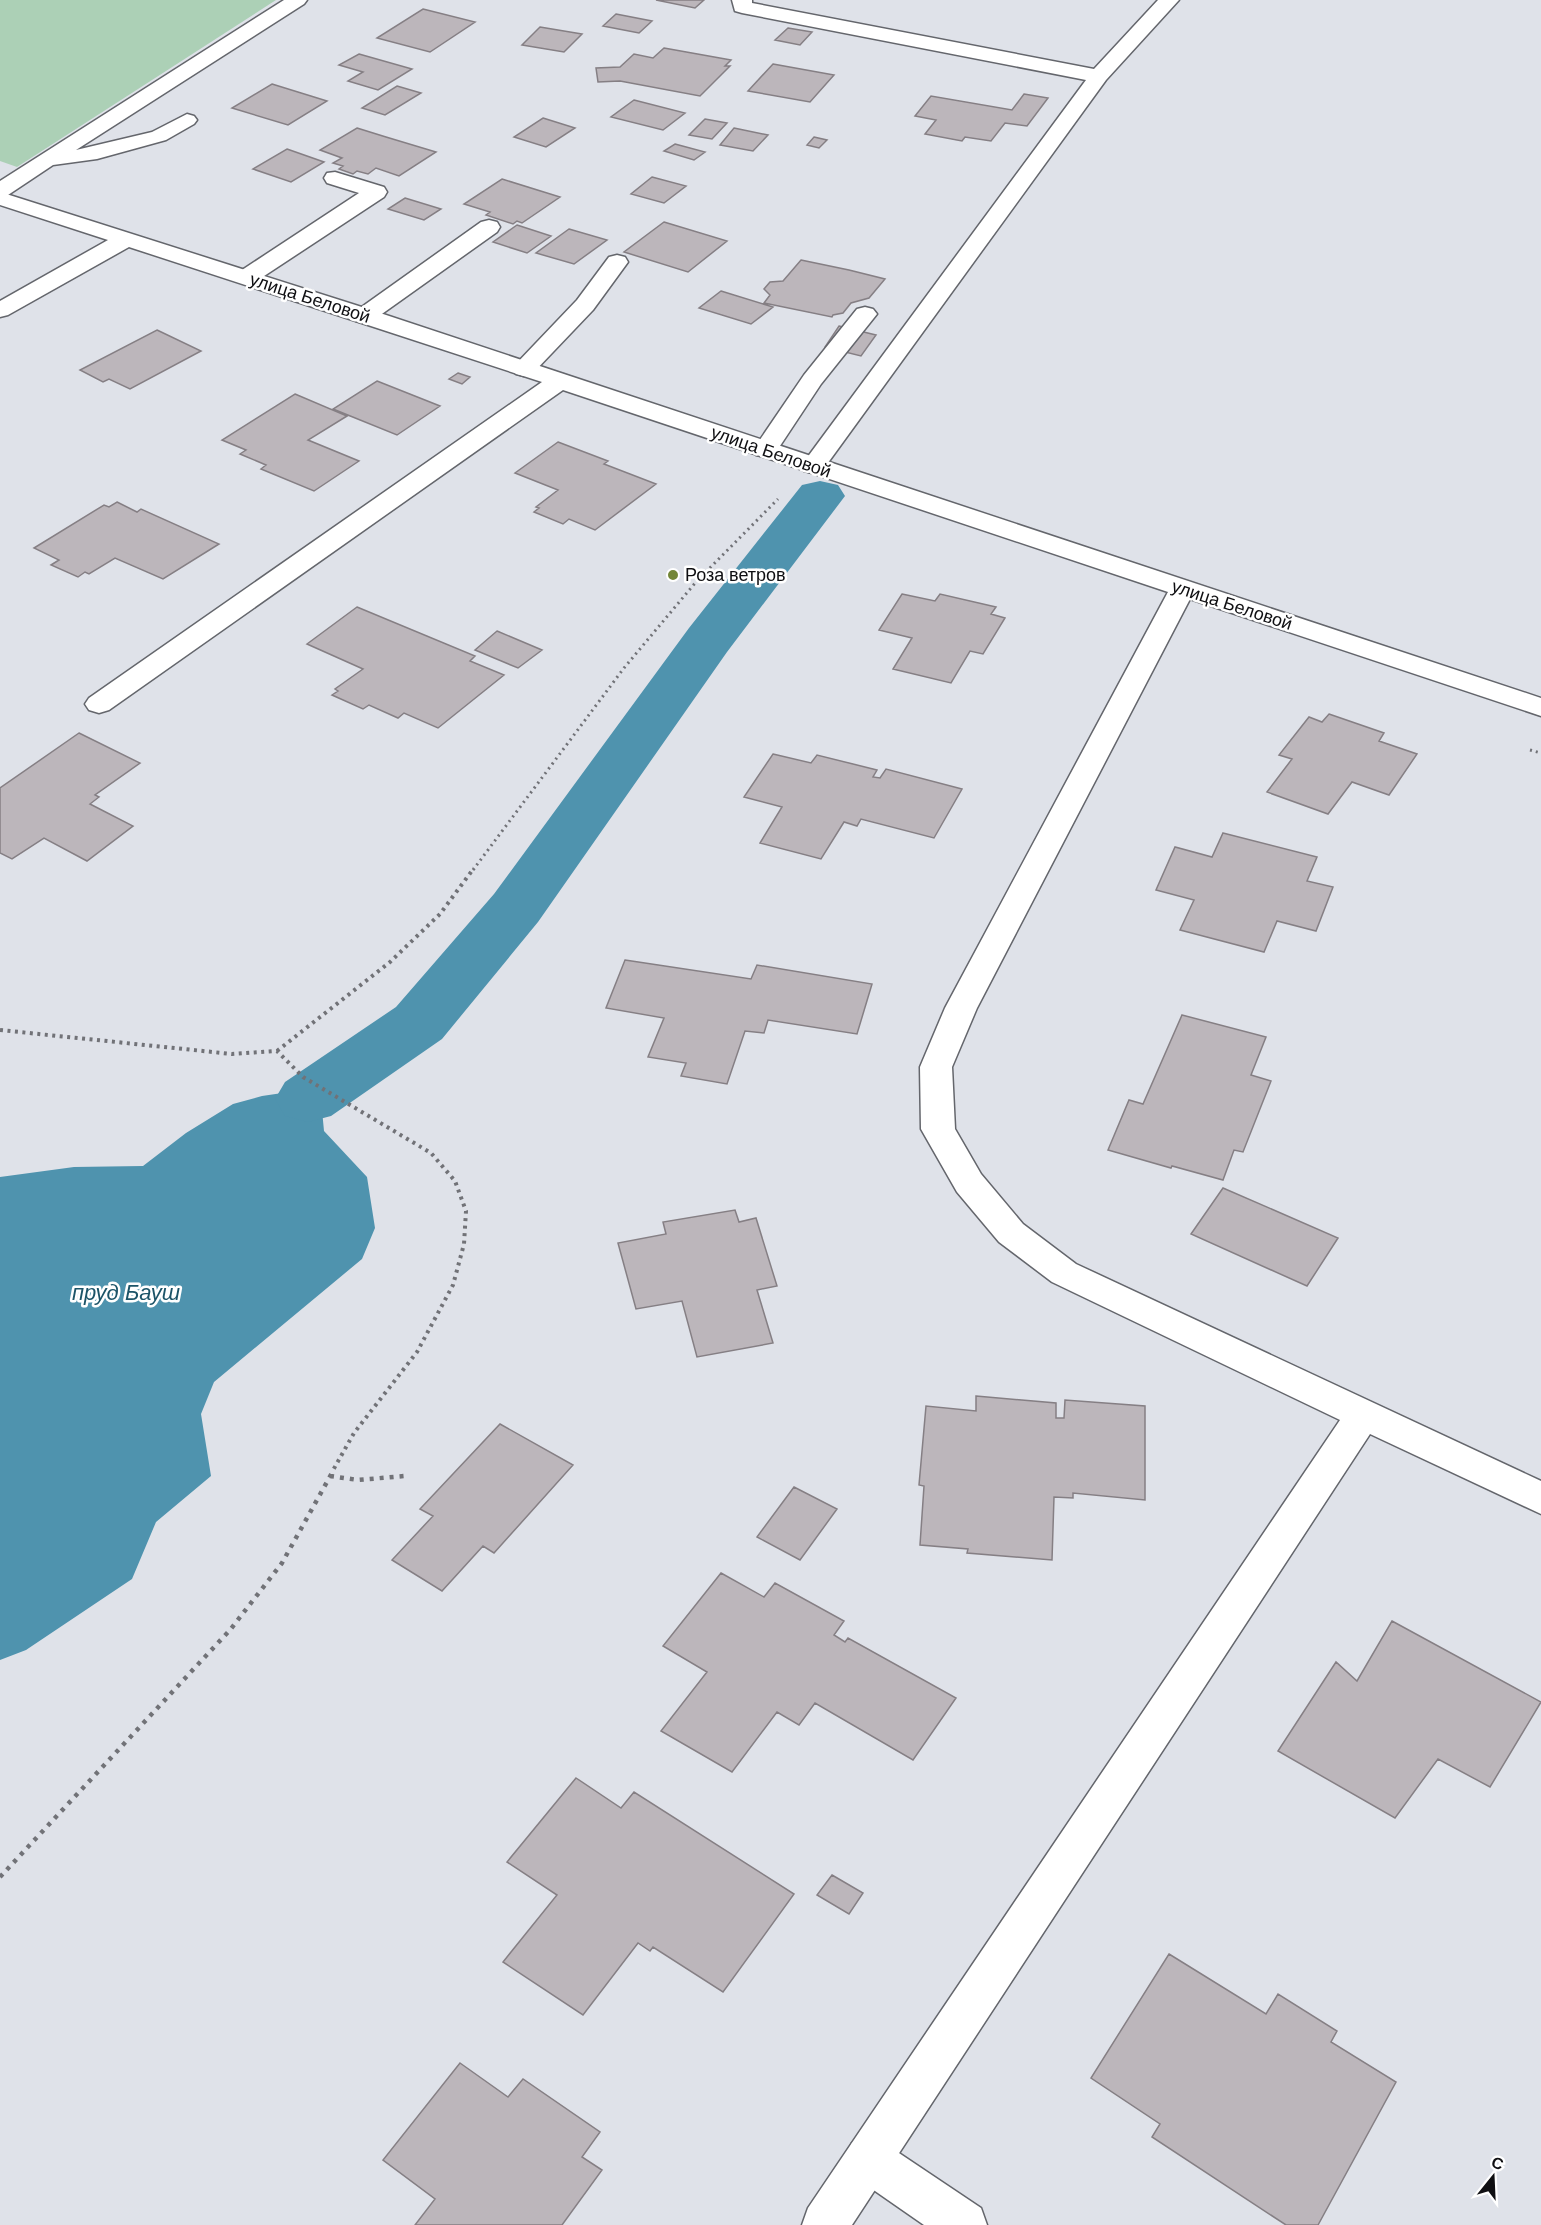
<svg xmlns="http://www.w3.org/2000/svg" width="1541" height="2225" font-family="'DM Sans',sans-serif">
<rect width="100%" height="100%" fill="#dfe2e9"/>
<path fill="#acd0b6" d="M0 0H276L17 167 0 161Z"/>
<path fill="#4f93ae" d="M296 1091 322 1110 324 1131 367 1177 375 1228 362 1259 214 1382 201 1414 211 1476 156 1522 132 1579 26 1650 0 1660V1177L74 1167 143 1166 186 1133 233 1104 262 1096Z"/>
<g fill="none" stroke-linecap="round" stroke-linejoin="round">
<path fill="#4f93ae" fill-rule="evenodd" d="M820 481 838 485 845 496 727 652 538 922 442 1039 331 1116 308 1122 285 1116 275 1099 285 1082 396 1007 494 894 689 628 802 485Z"/>
</g>
<path fill="#bcb6bb" stroke="#857f84" stroke-width="1.5" d="M656 0H704L695 8Z
M423 9 475 22 430 52 377 38Z
M616 14 652 21 639 33 603 26Z
M540 27 582 34 564 52 522 45Z
M788 28 812 32 800 45 775 40Z
M664 48 731 60 725 66H730L700 96 620 81 598 82 596 68 620 67 634 54 653 58Z
M359 54 412 69 378 90 348 81 363 72 339 65Z
M773 64 834 75 810 102 748 91Z
M272 84 327 101 288 125 232 108Z
M397 86 421 93 385 115 362 108Z
M1024 94 1048 98 1027 126 1005 123 991 141 965 137 962 141 925 134 936 120 915 116 931 96 1012 110Z
M634 100 685 113 663 130 611 117Z
M543 118 575 128 546 147 514 137Z
M705 119 727 123 712 139 689 135Z
M357 128 386 137 436 152 399 176 376 168 368 174 357 171 353 174 339 169 343 166 333 163 342 158 320 150Z
M734 128 768 135 753 151 720 145Z
M814 137 827 140 819 148 807 145Z
M675 144 705 152 694 160 664 151Z
M287 149 324 162 291 182 253 169Z
M652 177 686 186 664 203 631 194Z
M502 179 560 197 522 223 517 221 513 224 486 215 490 212 464 204Z
M405 198 441 209 424 220 388 209Z
M664 222 727 241 688 272 624 252Z
M517 225 551 236 527 253 493 242Z
M569 229 607 240 574 264 536 253Z
M801 260 849 270 885 279 869 298 851 303 843 313 833 315 832 317 764 303 770 295 764 289 770 282 783 281Z
M721 291 773 307 751 324 699 308Z
M839 326 876 335 861 356 825 347Z
M157 330 201 351 130 389 109 379 103 382 80 370Z
M458 373 470 377 462 384 449 379Z
M377 381 440 406 397 435 333 409Z
M295 394 347 416 308 440 359 461 314 491 261 469 266 465 240 454 246 450 222 440Z
M558 442 608 461 604 464 656 484 595 530 569 519 563 524 534 512 539 508 536 507 558 490 515 473Z
M117 502 137 512 141 509 219 544 163 579 115 558 89 574 85 572 78 577 51 565 59 560 34 548 104 505 109 507Z
M902 594 935 601 940 594 996 607 991 614 1005 618 983 654 970 651 951 683 893 669 912 638 879 630Z
M357 607 475 656 470 661 504 675 438 728 404 713 398 718 369 705 363 709 332 695 338 691 335 689 363 669 307 644Z
M497 631 542 650 518 668 475 650Z
M1329 714 1384 733 1379 741 1417 754 1389 795 1352 782 1328 814 1267 792 1292 759 1279 755 1309 717 1322 722Z
M79 733 140 763 95 795 99 797 90 804 133 826 87 861 44 838 12 859 0 853V788Z
M773 754 811 763 817 755 877 770 873 777 880 778 886 769 962 789 934 838 861 819 857 826 844 822 821 859 760 843 782 807 744 797Z
M1223 833 1317 857 1307 881 1333 887 1316 931 1277 921 1264 952 1180 930 1194 900 1156 890 1175 847 1212 857Z
M625 960 751 979 757 965 872 984 857 1034 768 1020 764 1033 745 1031 727 1084 681 1076 686 1063 648 1057 664 1018 606 1008Z
M1182 1015 1266 1037 1251 1075 1271 1081 1243 1152 1234 1150 1223 1180 1172 1166 1171 1168 1108 1150 1129 1100 1143 1104Z
M1223 1188 1338 1238 1307 1286 1191 1234Z
M735 1210 739 1222 756 1218 777 1286 757 1290 773 1343 697 1357 682 1301 636 1309 618 1243 666 1234 663 1222Z
M976 1396 1056 1403V1418H1064L1065 1400 1145 1406V1500L1073 1493V1498L1054 1497 1052 1560 967 1553 968 1549 920 1545 924 1486 919 1485 926 1406 976 1411Z
M500 1424 573 1465 494 1553 483 1546 442 1591 392 1560 433 1516 420 1509Z
M794 1487 837 1509 800 1560 757 1537Z
M721 1573 764 1597 775 1583 844 1621 834 1635 845 1642 848 1638 956 1698 913 1760 815 1703 799 1725 777 1712 732 1772 661 1731 707 1672 663 1646Z
M1392 1621 1541 1702 1490 1787 1438 1759 1395 1818 1278 1751 1336 1662 1357 1681Z
M576 1778 621 1808 634 1792 794 1894 723 1992 653 1947 650 1951 638 1943 583 2015 503 1962 557 1895 507 1862Z
M832 1875 863 1893 849 1914 817 1895Z
M1169 1954 1266 2014 1278 1994 1337 2031 1331 2042 1396 2082 1318 2225H1286L1152 2137 1160 2124 1091 2078Z
M460 2063 508 2097 523 2079 600 2132 582 2157 602 2170 562 2225H415L435 2199 383 2160Z"/>
<g fill="none" stroke-linecap="round" stroke-linejoin="round">
<defs>
<path id="service" d="M284 0H307L304 4 76 150 152 132 187 114 194 116 197 120 194 124 166 140 97 159 53 165 8 195 0 196V181Z
M732 0H752V3L1094 69 1158 0H1179L1106 80 822 471 813 473 804 471 801 466 1086 80 742 13 735 11Z
M335 172 384 187 387 192 384 197 255 282 247 284 239 282 236 277 239 272 359 193 327 183 324 178 327 173Z
M489 220 497 222 500 227 497 232 372 321 364 323 356 321 352 316 356 311 481 222Z
M617 255 625 257 628 262 593 310 532 374 524 376 516 374 512 369 516 364 577 300 609 257Z
M865 307 873 309 877 314 821 384 774 455 765 457 756 455 753 450 804 375 857 309Z
M868 2136 884 2143 981 2208 987 2225H924L852 2175 845 2159 852 2143Z"/>
<path id="minor" d="M0 192 368 309 1541 698V716L1190 599 977 1008 952 1067 955 1129 981 1174 1023 1224 1076 1264 1541 1481V1514L1370 1434 852 2225H802L808 2208 1340 1420 1052 1282 999 1242 957 1192 921 1129 920 1067 945 1008 1168 592 563 390 109 710 99 713 89 710 85 704 89 698 542 382 129 247 8 315 0 317V301L108 240 0 205Z"/>
</defs>
<use href="#service" stroke="#64666c" stroke-width="3"/>
<use href="#minor" stroke="#64666c" stroke-width="3"/>
<path stroke="#717277" stroke-width="3" stroke-dasharray="2 4" stroke-linecap="butt" d="M1530 750 1541 753
M473 870 624 668 696 582 778 499"/>
<path stroke="#717277" stroke-width="4" stroke-dasharray="3 4.5" stroke-linecap="butt" d="M0 1030 232 1054 277 1051 303 1077 431 1153 455 1181 466 1211 464 1244 453 1285 417 1352 354 1433 332 1472
M277 1051 390 962 440 914 474 868"/>
<path stroke="#717277" stroke-width="4.5" stroke-dasharray="4 6" stroke-linecap="butt" d="M330 1476 358 1480 404 1476
M0 1877 230 1630 282 1563 333 1471"/>
<use href="#service" fill="#fff" fill-rule="evenodd"/>
<use href="#minor" fill="#fff" fill-rule="evenodd"/>
</g>
<circle fill="#738637" stroke="#fff" stroke-width="2" cx="673" cy="575" r="6"/>
<g text-anchor="middle" dominant-baseline="central" stroke-width="5" stroke-linejoin="round" paint-order="stroke">
<g font-size="18" fill="#0f0f12" stroke="#fff">
<text transform="translate(310 298) rotate(18)">улица Беловой</text>
<text transform="translate(771 452) rotate(19)">улица Беловой</text>
<text transform="translate(1232 605) rotate(18)">улица Беловой</text>
</g>
<g font-size="18" fill="#0f0f12" stroke="#fff" text-anchor="start">
<text x="685" y="575">Роза ветров</text>
</g>
<g font-size="22" font-style="italic" fill="#1c5468" stroke="#fff">
<text x="126" y="1292">пруд Бауш</text>
</g>
</g>
<g transform="translate(1493 2177) rotate(18)" stroke="#ffffff" stroke-width="4.5" paint-order="stroke">
<path d="M0-4.5L10 22L0 15L-10 22Z" fill="#0f0f12"/>
<text y="-9" font-size="16" font-weight="bold" text-anchor="middle" fill="#0f0f12">С</text>
</g>
</svg>
